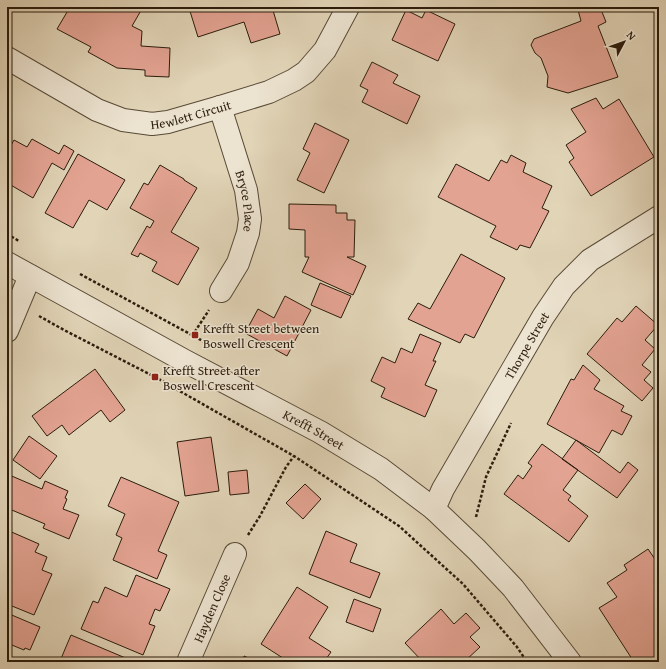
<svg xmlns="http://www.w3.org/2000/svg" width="666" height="669" font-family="'Gentium Book Plus',serif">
<rect width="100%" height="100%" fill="#e1d4b7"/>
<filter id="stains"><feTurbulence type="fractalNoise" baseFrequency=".005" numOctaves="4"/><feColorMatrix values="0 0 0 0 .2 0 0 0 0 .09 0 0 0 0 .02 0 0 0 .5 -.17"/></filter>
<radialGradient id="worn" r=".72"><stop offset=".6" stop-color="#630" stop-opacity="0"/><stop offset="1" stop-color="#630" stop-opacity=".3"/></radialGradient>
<path fill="#e3a392" stroke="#2b1c0c" d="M70 7H143L132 26 142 31 141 46 170 48 169 77 145 76V70L117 68 88 52 91 47 57 29Z
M193 7H272L280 34 251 43 244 22 198 37 189 8Z
M595 7H600L606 22 598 26 618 77 568 93 547 87 548 76 541 58 535 53 531 45 534 39 581 21 578 10Z
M406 10 422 18 426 10 455 24 438 61 392 40Z
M372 62 398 75 393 83 420 96 407 124 362 102 368 90 360 86Z
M596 98 603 109 619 99 654 157 591 196 569 162 574 158 566 145 586 132 571 109Z
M315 123 349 140 324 193 297 180 310 153 303 149Z
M32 139 59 154 64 145 74 151 64 170 52 163 33 198 9 184 7 186V152L14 140 27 147Z
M78 154 125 180 107 210 89 200 73 228 45 213Z
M511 155 526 163 523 172 552 186 542 208 549 211 530 248 520 245 517 250 490 237 496 226 438 197 456 164 489 181 501 160 507 163Z
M160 165 184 179V180L197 188 171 232 199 248 178 285 152 271 157 262 140 253 138 257 131 254 147 226 150 228 154 221 130 208 144 183 148 185Z
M289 204 336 205V213H347V220H355L354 257H347L366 266 353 295 302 272 309 257H305V230L289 229Z
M461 254 505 278 474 338 465 334 460 343 408 319 418 303 430 309Z
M320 283 351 296 341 318 311 305Z
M285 296 311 310 287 356 245 333 258 309 274 318Z
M636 306 658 325 645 340 655 349 642 365 651 372 644 380 653 388 642 401 587 354 617 318 622 322Z
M420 334 441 343 433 361H436L425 385 437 390 425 417 381 397 385 388 371 381 382 357 395 363 401 348 412 353Z
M583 365 600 380 594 389 624 406 621 411 632 416 622 435 612 430 599 453 547 424 571 379 574 380Z
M95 369 125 410 110 422 101 410 69 435 62 425 47 436 32 416Z
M29 436 57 456 40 479 13 460Z
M211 437 219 491 185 496 177 442Z
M576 440 620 473 628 462 638 470 617 498 562 459Z
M542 444 578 470 563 490 571 496 568 500 588 516 569 542 504 494 518 475 523 479 532 466 528 463Z
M247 470 249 493 230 495 228 472Z
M7 474 42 489 45 481 68 491 65 498 67 499 63 509 79 515 69 539 43 528 45 524 7 508Z
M121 477 179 502 158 551 167 555 157 579 113 560 122 538 116 535 125 514 108 506Z
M305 484 321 499 303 519 286 503Z
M7 530 39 544 35 552 47 557 42 570 52 574 34 615 7 604Z
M326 531 357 544 350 562 380 573 370 598 309 574Z
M648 549 659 565V638L655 641 659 646V662H634L599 608 617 597 607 583 627 570 624 565Z
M136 575 170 589 160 611 155 609 149 624 155 626 143 655 81 629 93 601 98 603 105 587 127 597Z
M297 587 328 607 309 638 331 652 324 662H289L261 644Z
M354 599 381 609 373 632 346 622Z
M441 609 454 624 466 613 480 628 470 637 480 647 464 662H423L405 643Z
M7 613 40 627 30 650 25 648 24 650 7 643Z
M71 635 135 662H62L60 661Z
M244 656 258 662H242Z"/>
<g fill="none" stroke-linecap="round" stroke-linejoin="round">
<defs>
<g id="minor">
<path id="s1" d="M7 58 97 110 123 120 152 124 168 122 220 107 269 92 294 80 306 72 325 50 348 7"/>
<path id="s2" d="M220 107 246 190 250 219 248 233 238 263 221 291"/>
<path id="s3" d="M7 263 185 361 320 432 381 469 434 509 477 550 513 588 570 662"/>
<path d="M7 331 30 276"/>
<path id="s4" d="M434 509 443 489 543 317 564 286 590 260 659 217"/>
<path id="s5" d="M188 662 235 554"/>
</g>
</defs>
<use href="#minor" stroke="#584a37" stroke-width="24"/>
<path stroke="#2b1c0c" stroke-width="2.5" stroke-dasharray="3 2" stroke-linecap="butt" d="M7 234 19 241
M80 274 212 346
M39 316 64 330 155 377 294 456 399 526 463 584 517 647 527 662
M192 336 209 310
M476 517 486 477 511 423
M248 535 260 516 286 467 294 456"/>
<use href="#minor" stroke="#ece3d0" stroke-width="22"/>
</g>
<g fill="#8f2418" stroke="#ece3d0" stroke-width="1.5">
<rect x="191" y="331" width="8" height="8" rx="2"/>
<rect x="151" y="373" width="8" height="8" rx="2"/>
</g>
<g text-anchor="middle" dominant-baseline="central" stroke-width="3" stroke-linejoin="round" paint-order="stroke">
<g font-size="13" fill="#2b1c0c" stroke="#ece3d0">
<text stroke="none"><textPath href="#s1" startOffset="201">Hewlett Circuit</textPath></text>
<text stroke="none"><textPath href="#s2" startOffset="98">Bryce Place</textPath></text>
<text stroke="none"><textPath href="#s4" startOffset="188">Thorpe Street</textPath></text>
<text stroke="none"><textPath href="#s3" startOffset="349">Krefft Street</textPath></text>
<text stroke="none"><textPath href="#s5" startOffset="59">Hayden Close</textPath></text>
</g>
<g font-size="13" fill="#2b1c0c" stroke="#ece3d0" text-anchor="start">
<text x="203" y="328">Krefft Street between<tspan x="203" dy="15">Boswell Crescent</tspan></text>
<text x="163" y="370">Krefft Street after<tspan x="163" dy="15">Boswell Crescent</tspan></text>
</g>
</g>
<rect width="666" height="669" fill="none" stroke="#e1d4b7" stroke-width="24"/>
<rect x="8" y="8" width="650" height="653" fill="none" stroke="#2b1c0c" stroke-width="2"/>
<rect x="12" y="12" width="642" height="645" fill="none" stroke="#2b1c0c"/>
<g transform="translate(624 42) rotate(49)" stroke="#ece3d0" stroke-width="3" paint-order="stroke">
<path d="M0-3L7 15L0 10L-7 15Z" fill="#2b1c0c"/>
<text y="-6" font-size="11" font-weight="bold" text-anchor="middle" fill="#2b1c0c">N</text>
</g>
<rect width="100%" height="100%" filter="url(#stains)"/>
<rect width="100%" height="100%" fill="url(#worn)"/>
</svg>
